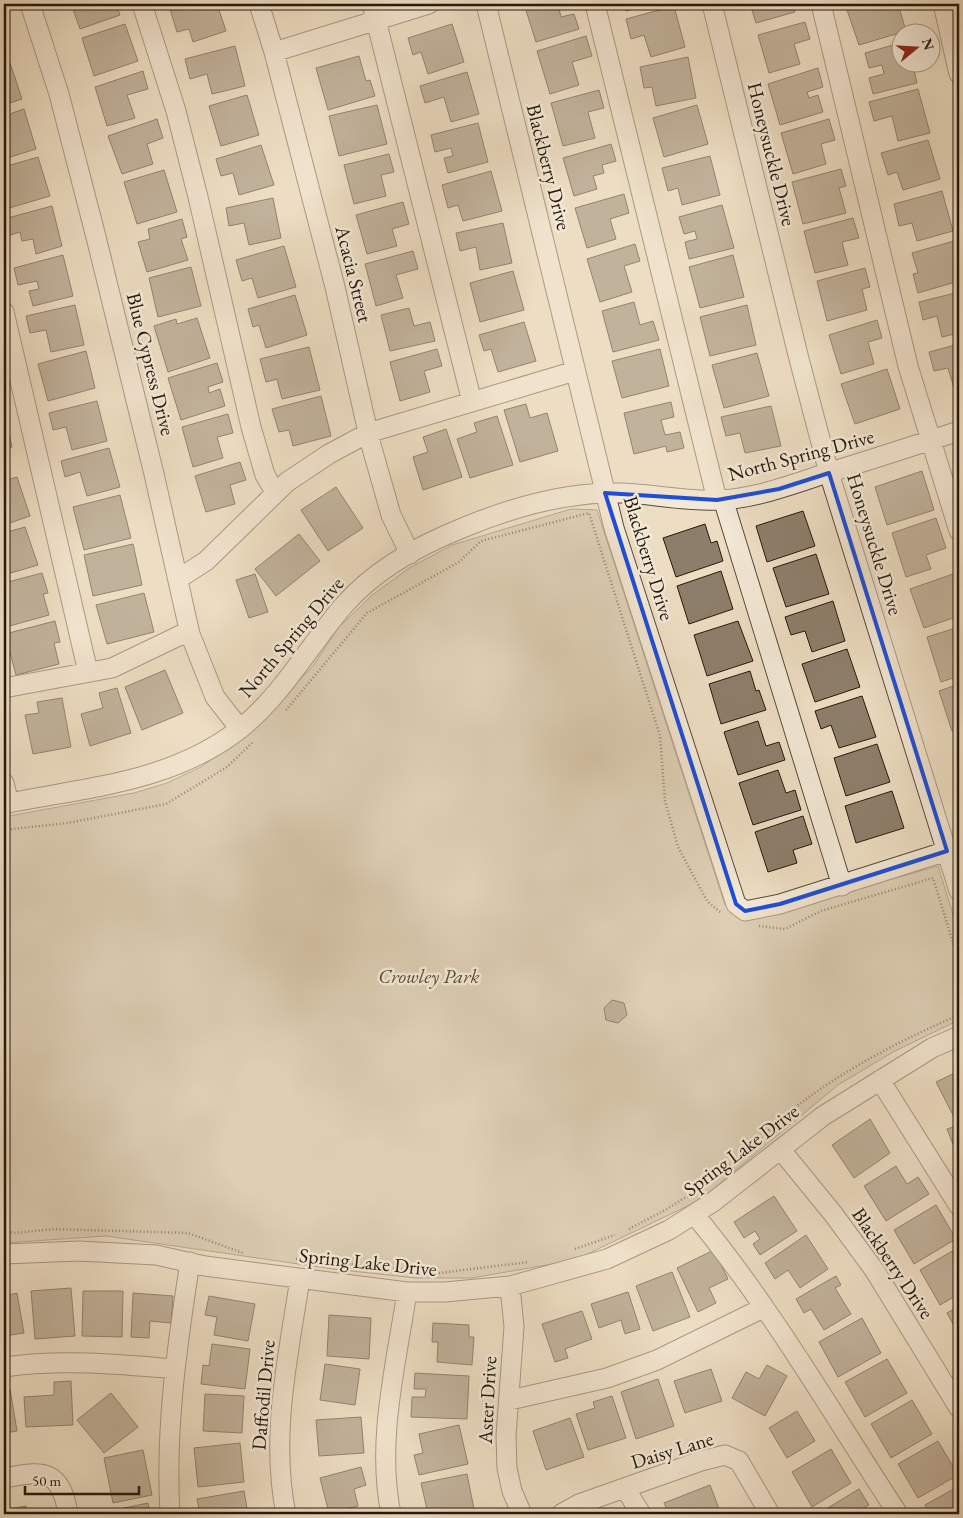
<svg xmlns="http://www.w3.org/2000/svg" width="963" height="1518" font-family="'EB Garamond',serif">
<rect width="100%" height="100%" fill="#edddc2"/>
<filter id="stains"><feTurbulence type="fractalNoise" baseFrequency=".004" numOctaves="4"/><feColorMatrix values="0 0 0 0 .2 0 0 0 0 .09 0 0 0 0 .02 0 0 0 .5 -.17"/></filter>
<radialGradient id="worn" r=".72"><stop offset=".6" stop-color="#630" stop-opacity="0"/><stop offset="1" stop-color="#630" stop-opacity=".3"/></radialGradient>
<path fill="#cbbca3" stroke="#786a58" d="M571 509 597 510 725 905 762 916 938 866 959 934V1020L893 1052 838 1085 700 1200 575 1260 472 1278H415L333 1269 106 1236 4 1243V817L134 793 167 783 201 767 245 736 313 666 338 628 371 596 409 568 452 545Z"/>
<path fill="#8d7e6b" stroke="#26180d" d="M68 4H116L120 15 80 29 73 9 71 10Z
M186 4H217L226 31 193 42 189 29 177 32 170 9Z
M298 4H318L300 10Z
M524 4H570V5L559 9 561 17 574 14 579 29 536 42Z
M624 4H651L626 11Z
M750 4H793L795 12 756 23Z
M845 4H898L906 31 859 45Z
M674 6 685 47 651 57 644 35 631 39 626 19Z
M805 22 810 39 794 44 800 64 769 73 758 35Z
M125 24 138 61 94 76 82 38Z
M452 24 464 62 428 74 421 52 413 55 408 38Z
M586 36 592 56 572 62 579 85 550 94 537 51Z
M900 43V62H912L917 83 873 94 869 78 884 74 882 65 869 68 865 53Z
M235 46 245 86 212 94 207 74 190 79 185 59Z
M359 56 366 81 370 80 375 96 328 110 316 68Z
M688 57 696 98 656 106 652 87 644 88 640 67Z
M9 60 22 99 4 105V62Z
M818 68 823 87 807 92 809 98 818 95 823 112 780 125 768 84Z
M143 71 148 89 127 95 135 118 107 126 95 87Z
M467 72 479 114 451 122 444 97 425 103 420 86Z
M918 89 930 133 898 141 892 116 874 121 869 102Z
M599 90 604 108 588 112 595 138 563 146 551 103Z
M247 95 259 135 221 146 209 106Z
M377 105 387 144 339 156 329 116Z
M697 105 708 144 664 157 653 118Z
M24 109 36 149 4 159V116Z
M157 119 163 138 147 144 153 164 122 174 108 136Z
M829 119 835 140 821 144 826 164 793 174 781 133Z
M478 123 488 162 448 173 444 158 453 156 451 148 435 152 431 135Z
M928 140 940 179 903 190 897 172 888 175 881 153Z
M611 144 616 161 602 165 604 173 593 176 597 189 574 196 563 158Z
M261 145 274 185 239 195 233 173 221 176 216 159Z
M389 154 394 172 381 175 386 196 354 204 344 165Z
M710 156 720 195 682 205 678 188 668 191 662 168Z
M38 157 50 196 9 208 4 192V167Z
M841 169 846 186 839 188 846 213 803 224 792 182Z
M164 170 177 212 137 224 124 182Z
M491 171 502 211 463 221 458 205 448 208 442 185Z
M942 191 953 231 917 241 912 223 899 226 894 204Z
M624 194 629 213 610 219 616 239 587 248 575 208Z
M273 198 281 238 249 245 244 223 229 226 226 208Z
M403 202 409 224 392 229 397 246 367 254 356 215Z
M722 205 734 248 689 259 685 242 697 239 695 231 684 234 679 217Z
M52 206 62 246 36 254 33 239 22 241 20 232 7 236 4 219Z
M853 218 859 238 842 242 848 265 815 273 804 231Z
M182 219 187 237 181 239 188 260 147 272 138 242 150 239 148 229Z
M503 223 512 263 480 270 476 247 460 251 456 233Z
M954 241 959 260V281L918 293 913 274 918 273 912 253Z
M635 244 640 261 624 266 632 292 600 302 587 259Z
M284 246 296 287 258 298 252 278 242 281 236 260Z
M413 251 418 269 396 275 403 298 376 306 365 264Z
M63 255 73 296 33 306 29 291 39 289 37 281 18 285 14 268Z
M733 255 744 297 700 308 689 267Z
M191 267 201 306 158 317 149 278Z
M865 268 870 287 862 289 867 310 827 321 817 281Z
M513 271 524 310 480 322 470 283Z
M959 292V333L942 337 937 316 923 320 919 302Z
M295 295 307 335 266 348 259 325 253 327 248 309Z
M634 302 640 325 653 321 659 340 613 352 602 311Z
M75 305 84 345 51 352 46 330 30 333 26 316Z
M747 305 756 345 710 356 700 317Z
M409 308 414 326 430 322 435 341 390 351 381 315Z
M197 318 210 358 168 372 154 326 176 319 177 324Z
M877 320 882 338 868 342 874 364 841 374 829 335Z
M524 322 536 361 498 372 491 349 484 351 479 335Z
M959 344V386L954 388 948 368 934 371 929 352Z
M309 347 320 390 282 399 277 379 266 382 260 359Z
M437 349 442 366 424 371 430 392 400 401 390 362Z
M660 349 669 386 622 398 612 361Z
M86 351 95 388 48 401 38 364Z
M757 353 769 396 724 408 712 365Z
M217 363 223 382 208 387 209 393 220 389 225 406 181 420 168 378Z
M887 369 900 409 855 424 841 384Z
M321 396 331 436 293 446 289 430 279 432 272 409Z
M97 401 107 441 72 450 66 427 53 430 49 413Z
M671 402 674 417 661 420 665 435 680 432 684 448 667 452 666 446 634 454 624 413Z
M526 404 530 418 547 413 558 451 520 462 504 410Z
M771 406 781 446 745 453 740 433 726 436 721 417Z
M228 414 233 433 217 437 223 458 193 467 182 427Z
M497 416 513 465 470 478 457 439 477 432 474 423Z
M8 429 12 447 4 449V430Z
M446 429 462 477 423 490 413 457 428 452 423 437Z
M109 448 120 487 87 496 80 472 65 477 61 461Z
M240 462 246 480 230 485 235 504 206 512 195 476Z
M922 471 934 510 887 525 875 487Z
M17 477 30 516 4 525V481Z
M336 487 363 528 328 551 301 510Z
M120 495 131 538 84 550 73 507Z
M803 511 815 546 767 562 756 526Z
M936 518 946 548 926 555 931 569 906 577 892 533Z
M705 524 711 543 717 541 723 561 676 577 663 538Z
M25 527 38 565 4 575V533Z
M299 534 320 561 276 596 255 569Z
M133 544 142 585 93 596 84 555Z
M816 554 829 594 786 607 773 568Z
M721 571 733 609 689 624 677 586Z
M42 573 48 593 43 594 49 615 6 627 4 618V583Z
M255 574 268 612 249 618 236 580Z
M953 574 959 591 954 593 959 608V616L924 628 910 589Z
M144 593 154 632 107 644 96 605Z
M833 601 845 641 812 652 805 631 791 635 785 617Z
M55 621 60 642 54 643 59 664 16 675 5 634Z
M738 621 753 661 707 676 694 635Z
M959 627V676L941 682 927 637Z
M847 649 860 687 815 702 802 664Z
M165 670 183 713 142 730 125 687Z
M750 671 756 691 759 690 766 710 721 724 709 684Z
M959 684V728L952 731 939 691Z
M117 688 131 733 90 746 81 714 103 708 99 693Z
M862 696 876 737 839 748 831 725 821 729 815 711Z
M62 698 71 747 33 754 25 715 39 713 37 702Z
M758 721 766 746 779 742 785 760 738 775 724 732Z
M877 744 890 782 846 796 834 758Z
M778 770 786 793 795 790 801 810 753 825 739 783Z
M892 791 904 828 856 843 845 806Z
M803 816 812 844 793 850 797 863 768 872 755 832Z
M612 1000 624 1003 627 1015 618 1023 606 1020 604 1008Z
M959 1071V1115L954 1117 936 1082Z
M870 1119 890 1153 854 1178 832 1145Z
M959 1125V1156L958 1157 947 1129Z
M896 1166 907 1184 918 1177 929 1194 886 1221 864 1186Z
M774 1196 797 1231 760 1255 753 1244 760 1239 755 1231 744 1238 734 1222Z
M936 1205 956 1239 914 1264 894 1230Z
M806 1235 828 1269 800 1288 788 1270 775 1279 765 1263Z
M959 1247V1294L940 1305 920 1270Z
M714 1250 728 1279 709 1288 716 1303 698 1312 677 1268Z
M672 1272 690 1317 653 1331 636 1286Z
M836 1276 841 1285 835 1288 851 1314 824 1330 811 1309 804 1313 796 1299Z
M71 1288 75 1336 35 1339 31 1291Z
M83 1291H123L122 1337 82 1336Z
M628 1292 640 1329 625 1334 621 1320 599 1328 591 1304Z
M17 1293 24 1333 4 1336V1296Z
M133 1293 173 1296 171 1323 150 1321 149 1338 131 1337Z
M209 1296 255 1304 248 1341 214 1335 217 1317 205 1315Z
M959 1306V1335L947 1313Z
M582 1311 592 1339 565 1349 568 1358 555 1362 542 1324Z
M329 1315 371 1318 369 1359 327 1356Z
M862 1318 881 1353 838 1377 819 1342Z
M433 1323 469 1325V1337H474L472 1365 437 1362 438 1342H432Z
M212 1344 250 1349 245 1389 201 1384 203 1365 209 1366Z
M887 1359 907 1393 865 1417 845 1382Z
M325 1364 360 1369 355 1405 320 1400Z
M767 1365 787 1376 765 1416 732 1398 746 1372 759 1379Z
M711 1369 722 1401 685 1413 674 1381Z
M415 1373 469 1376 467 1419 411 1417 412 1397H425L426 1389H414Z
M658 1379 674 1426 636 1439 621 1392Z
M71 1381 73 1425 26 1427 24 1397 54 1395V1382Z
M10 1389 17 1431 4 1433V1391Z
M111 1393 138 1427 104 1453 77 1420Z
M205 1394 244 1396 242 1433 203 1431Z
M612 1396 626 1438 588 1450 576 1414 595 1408 593 1402Z
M912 1400 932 1434 891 1458 871 1424Z
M797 1411 815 1441 787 1458 769 1428Z
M361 1417 364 1453 319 1456 316 1420Z
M570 1418 584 1457 546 1470 533 1431Z
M459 1425 468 1464 419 1475 414 1455 423 1453 419 1434Z
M938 1441 958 1475 918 1498 898 1464Z
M240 1443 244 1482 198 1487 194 1448Z
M831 1449 851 1483 812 1507 792 1472Z
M143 1450 152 1495 113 1503 104 1458Z
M361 1467 366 1485 354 1489 358 1506 329 1513 320 1478Z
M467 1474 475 1514H428L421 1483Z
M710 1485 721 1514H669L664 1503Z
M959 1486V1514H930L925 1505Z
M859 1489 869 1505 856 1513 857 1514H818Z
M244 1491 248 1514H200L197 1499Z
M148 1503 150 1514H105V1512Z
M26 1506 28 1514H4V1510Z"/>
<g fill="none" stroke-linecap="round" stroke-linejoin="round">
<defs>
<path id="minor" d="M30 4 59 94 96 237 154 474 190 634 215 697 240 729
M142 4 176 111 198 197 251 427 265 475 275 492
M259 4 274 52 335 287 370 441 391 515 410 554
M372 4 472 402
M486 4 614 528 736 904 745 911 780 904 947 851
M595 4 717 500
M712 4 799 359 829 473 959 891
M821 4 908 366 959 531
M943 4 959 74
M274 52 429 4
M4 312 88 672
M723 499 842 886
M178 579 206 561 287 482 329 454 368 433 575 371
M4 688 112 668 189 631
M4 783 9 803
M4 804C86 787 172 783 241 728 283 694 309 646 344 605 374 571 418 546 460 529 505 510 555 495 605 493 642 491 680 502 717 500 753 499 788 486 821 475 867 461 913 446 959 431
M880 1080 959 1206
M781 1150 834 1215 875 1271 959 1408
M694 1214C771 1307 832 1413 898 1514
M4 1254 79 1251 156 1255 205 1266 407 1292H445L510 1286 607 1259 669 1230 713 1202 823 1116 932 1048 959 1036
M510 1286 514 1327 506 1436 507 1468 512 1491 522 1514
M4 1367C61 1359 117 1364 174 1369
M510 1400 607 1378 657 1360 763 1308
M4 1478C43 1470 61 1469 68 1514
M625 1488 641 1514
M170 1514C165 1429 177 1346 190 1262
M286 1514C270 1437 288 1356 300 1279
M391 1514C376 1441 396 1365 407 1292
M561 1514 579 1504 701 1461 725 1455 739 1461 770 1514"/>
</defs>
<use href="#minor" stroke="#58493a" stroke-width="21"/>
<path stroke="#26180d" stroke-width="2.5" stroke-dasharray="1 2.5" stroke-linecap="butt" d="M286 710 367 613 459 562 481 541 589 513 660 736 665 801 678 847 707 901 720 912
M4 830 68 823 166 804 227 767 253 742
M759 926 785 929 821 911 933 878 959 962
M724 1170C748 1151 769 1128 793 1109 843 1070 901 1040 959 1015
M629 1229 667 1209 708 1183
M4 1231 14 1233 54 1229 188 1233 243 1253
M575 1249 615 1235
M296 1259 439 1273 529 1262"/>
<use href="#minor" stroke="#f3e9d7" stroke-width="19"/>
</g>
<path d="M0 0H963V1518H0ZM829 473 947 851 780 904 745 911 736 904 605 493 717 500 779 489Z" fill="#edddc2" fill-opacity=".55" fill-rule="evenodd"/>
<path fill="none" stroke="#1d4ed8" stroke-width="4" stroke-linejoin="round" d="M829 473 947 851 780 904 745 911 736 904 605 493 717 500 779 489Z"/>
<g text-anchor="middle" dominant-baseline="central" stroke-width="5" stroke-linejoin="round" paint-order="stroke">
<g font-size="20" fill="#26180d" stroke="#f3e9d7">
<text transform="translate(772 154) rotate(76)">Honeysuckle Drive</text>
<text transform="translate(549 167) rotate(76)">Blackberry Drive</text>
<text transform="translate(354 274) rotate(76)">Acacia Street</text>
<text transform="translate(151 364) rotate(76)">Blue Cypress Drive</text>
<text transform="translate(801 455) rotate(-15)">North Spring Drive</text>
<text transform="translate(875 544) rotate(73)">Honeysuckle Drive</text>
<text transform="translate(649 558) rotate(73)">Blackberry Drive</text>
<text transform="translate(291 637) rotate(-50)">North Spring Drive</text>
<text transform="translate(741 1150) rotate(-37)">Spring Lake Drive</text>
<text transform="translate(368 1262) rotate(6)">Spring Lake Drive</text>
<text transform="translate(893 1263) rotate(56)">Blackberry Drive</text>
<text transform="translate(263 1395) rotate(-85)">Daffodil Drive</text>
<text transform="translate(487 1400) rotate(-87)">Aster Drive</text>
<text transform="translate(672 1450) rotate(-17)">Daisy Lane</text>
</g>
<g font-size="20" font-style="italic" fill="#58493a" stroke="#f3e9d7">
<text x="429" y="976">Crowley Park</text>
</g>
</g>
<rect width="963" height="1518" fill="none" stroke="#edddc2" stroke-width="20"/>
<rect x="5" y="5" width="953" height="1508" fill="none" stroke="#26180d" stroke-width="2.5"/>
<rect x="10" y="10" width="943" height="1498" fill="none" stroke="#26180d"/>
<g transform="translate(916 48) rotate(72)"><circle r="24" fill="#f3e9d7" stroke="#a19586"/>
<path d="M0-4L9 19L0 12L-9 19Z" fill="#8f2418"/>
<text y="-8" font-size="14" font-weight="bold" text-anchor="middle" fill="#26180d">N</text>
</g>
<path d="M25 1486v8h114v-8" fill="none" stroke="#26180d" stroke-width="2.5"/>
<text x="32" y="1486" font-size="15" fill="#26180d" stroke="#f3e9d7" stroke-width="4" paint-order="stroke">50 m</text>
<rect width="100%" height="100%" filter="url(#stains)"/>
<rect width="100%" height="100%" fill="url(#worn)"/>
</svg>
